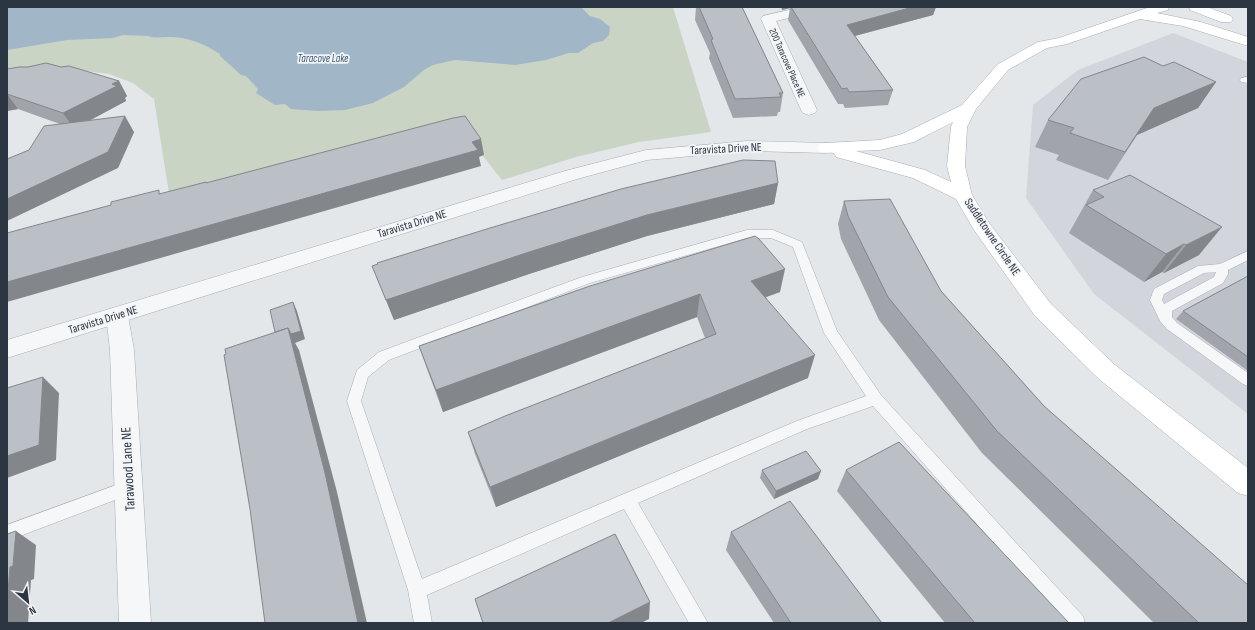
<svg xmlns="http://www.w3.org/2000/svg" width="1255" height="630" font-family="'Sofia Sans Condensed',sans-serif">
<rect width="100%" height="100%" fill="#e3e7ea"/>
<path fill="#d2d6dc" d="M1173 33 1248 62V414L1094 294 1026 198 1033 105 1078 70Z"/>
<path fill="#cad4c5" d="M7 7H673L711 132 639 142 576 157 502 180 453 118 169 193 154 99 133 83 109 74 70 69 7 75Z"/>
<path fill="#a1b7c8" d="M7 7H581L590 16 600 19 610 27 609 35 603 41 593 43 578 53H569L546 60 515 65 455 60 433 65 424 70 404 87 373 103 345 110 318 111 291 109 285 104 275 105 256 93 258 89 246 76 241 75 220 56V54C205 44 188 37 169 37 163 37 157 38 150 37L149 36 123 35 113 38 67 40 7 50Z"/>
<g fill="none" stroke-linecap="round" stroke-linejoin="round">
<defs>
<path id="service" d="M1248 77V83L1241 82 1240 80 1241 78Z
M747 230H773L802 242 837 331 881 395 1083 616 1085 623H1064L873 406 807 429 638 503 708 623H689L624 509 427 595 432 623H414L408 590 347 401 357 370 379 352 582 277ZM747 238H771L793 247 824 333 866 396 797 421 422 579 361 401 368 377 389 360 590 283Z
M1248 251V260L1228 270V274L1223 283 1172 311V317L1177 323 1248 373V386L1243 384 1167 329 1160 321 1150 300 1154 289 1198 266 1220 264ZM1216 272 1214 277 1164 304 1162 300 1164 294 1204 273Z
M130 480 136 482 138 487 136 492 7 541V525Z"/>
<path id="minor" d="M802 7H824L823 10 776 21 817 110 815 113 809 115 803 113 801 110 761 19 763 16Z
M117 308 125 310 128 316 134 350 151 623H119L110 350 106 316 109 310Z"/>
<path id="tertiary" d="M748 141 826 143 832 144 835 148 832 152 826 153 748 151 647 160 577 179 7 358V340L565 171 646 150Z"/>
<path id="secondary" d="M1150 7H1169L1168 10 1157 13 1201 22 1248 37V46L1183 26 1140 19 1067 44 1047 48 1008 70 976 109 967 127 965 166 972 195 989 223 1051 304 1115 365 1248 468V496L1238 493 1099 379 1035 316 974 230 956 199 913 178 836 157 834 153 820 152 817 148 820 144 826 143 880 140 902 134 962 105 998 64 1038 42 1059 38ZM953 122 951 127 947 166 951 182 925 170 856 151 880 150 914 142Z
M1189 7H1207L1231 16 1233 19 1231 22H1221L1190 10Z"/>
</defs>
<use href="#service" stroke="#a8aeb4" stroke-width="1"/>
<use href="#minor" stroke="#a8aeb4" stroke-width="1"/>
<use href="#tertiary" stroke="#a8aeb4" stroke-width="1"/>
<use href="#secondary" stroke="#a8aeb4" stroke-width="1"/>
<use href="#service" fill="#f6f7f9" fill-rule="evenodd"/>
<use href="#minor" fill="#f6f7f9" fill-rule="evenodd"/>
<use href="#tertiary" fill="#f6f7f9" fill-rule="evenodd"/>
<use href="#secondary" fill="#fff" fill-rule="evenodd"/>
</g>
<path fill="#a1a5ab" d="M696 7H742L783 93 780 112H778L777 116 733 118 709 58 710 53 695 20Z
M781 7H936L933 15 855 36 893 90 888 105 845 108 843 104H838L788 20 790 8 782 10Z
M1163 66 1216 82 1198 108 1137 135 1108 180 1056 160 1059 155 1035 147 1048 120Z
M7 69 119 81 127 96 125 98 126 101 90 120 134 132 118 168 29 150 60 124 18 109 7 111Z
M1130 175 1199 255 1164 273 1162 272 1144 282 1069 233 1093 190Z
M778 183 774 204 647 236 529 274 394 320 372 266Z
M844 201 941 291 1044 406 1248 623H1154L982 453 879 320 841 239 838 224Z
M1248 276V371L1176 319 1183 311Z
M590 286 780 292 766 297 808 378 496 507 475 454 468 432 705 338 697 317 443 412 427 369 419 346Z
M762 470 818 479 774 499 760 478Z
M846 470 1069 623H945L837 491Z
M731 532 882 623H774L726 550Z"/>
<path fill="#83868b" d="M783 7H790V8L782 10Z
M913 7H936L933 15 843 39 847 25Z
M119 81 127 96 125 98 126 101 74 129 63 113 112 84Z
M1216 82 1198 108 1137 135 1108 180 1154 108Z
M7 94 18 109 7 111Z
M125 116 134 132 118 168 7 221V199Z
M481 139 484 155 479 157 481 166 7 302V282Z
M778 183 774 204 647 236 529 274 394 320 386 300 526 253 647 215Z
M1222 227 1199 255 1164 273 1186 245Z
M1184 244 1162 272 1144 282 1166 254Z
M785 269 780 292 747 304 751 281Z
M700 294 697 317 443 412 436 390Z
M293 302 297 311 305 339 295 343 299 350 337 492 367 623H358L288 328Z
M815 355 808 378 496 507 490 487Z
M43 377 59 393 56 460 7 478V456Z
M821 471 818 479 774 499 776 491Z
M16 531 36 545 34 579 31 580 28 623H7V603L10 567Z
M650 602 649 619 641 623H608Z"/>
<path fill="#bbc0c7" stroke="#83868b" d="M699 7H742L783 93H779L781 97 735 99 711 40 713 39Z
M791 7H913L847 25 893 90 849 92 847 88 842 89Z
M1144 57 1163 66 1174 62 1216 82 1154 108 1125 152 1070 133 1074 128 1048 120 1081 79Z
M46 63 61 67 69 66 119 81 112 84 117 86 63 113 7 94V69L19 67H28Z
M125 116 108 152 7 199V159L29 150 44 126Z
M465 116 481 139 472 142 478 150 7 282V233L111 205V202L159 190V194L206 182V183L453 118Z
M743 160 775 161 778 183 647 215 526 253 386 300 372 266 378 264 377 263 490 228 621 189Z
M1130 175 1222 227 1186 245 1184 244 1166 254 1086 205 1104 197 1093 190Z
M890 199 941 291 1044 406 1248 585V623H1199L997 431 888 297 848 216 844 201Z
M755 236 759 239 785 269 751 281 815 355 490 487 468 432 505 416 716 334 700 294 436 390 419 346 590 286Z
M1248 276V357L1183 311Z
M293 302 301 331 291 334 288 328 275 332 270 310Z
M288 328 325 473 358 623H265L250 509 224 355 226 354 225 349Z
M43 377 39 445 7 456V388Z
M899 442 1069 623H975L846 470Z
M806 451 821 471 776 491 762 470Z
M790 501 882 623H791L731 532Z
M16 531 13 566 10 567 7 603V534Z
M615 534 650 602 608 623H483L475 599Z"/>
<g text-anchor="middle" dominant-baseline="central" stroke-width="3.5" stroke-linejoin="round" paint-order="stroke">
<g font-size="10" fill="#2c3642" stroke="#f3f5f8">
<text transform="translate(787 63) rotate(66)">200 Taracove Place NE</text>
</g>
<g font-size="11" font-style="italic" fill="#385874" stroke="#f3f5f8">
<text x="323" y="58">Taracove Lake</text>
</g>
<g font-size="12" fill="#2c3642" stroke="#f3f5f8">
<text transform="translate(726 149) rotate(-3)">Taravista Drive NE</text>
<text transform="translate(412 224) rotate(-17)">Taravista Drive NE</text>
<text transform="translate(992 237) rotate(56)">Saddletowne Circle NE</text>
<text transform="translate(103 320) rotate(-17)">Taravista Drive NE</text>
</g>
<g font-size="14" fill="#2c3642" stroke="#f3f5f8">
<text transform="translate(128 469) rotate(-93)">Tarawood Lane NE</text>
</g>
</g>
<rect width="1255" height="630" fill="none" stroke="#2c3642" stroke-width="16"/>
<g transform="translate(28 602) rotate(152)" stroke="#f3f5f8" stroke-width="3" paint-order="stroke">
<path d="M0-3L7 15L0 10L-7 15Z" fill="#2c3642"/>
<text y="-6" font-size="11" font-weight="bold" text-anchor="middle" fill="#2c3642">N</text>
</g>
</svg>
